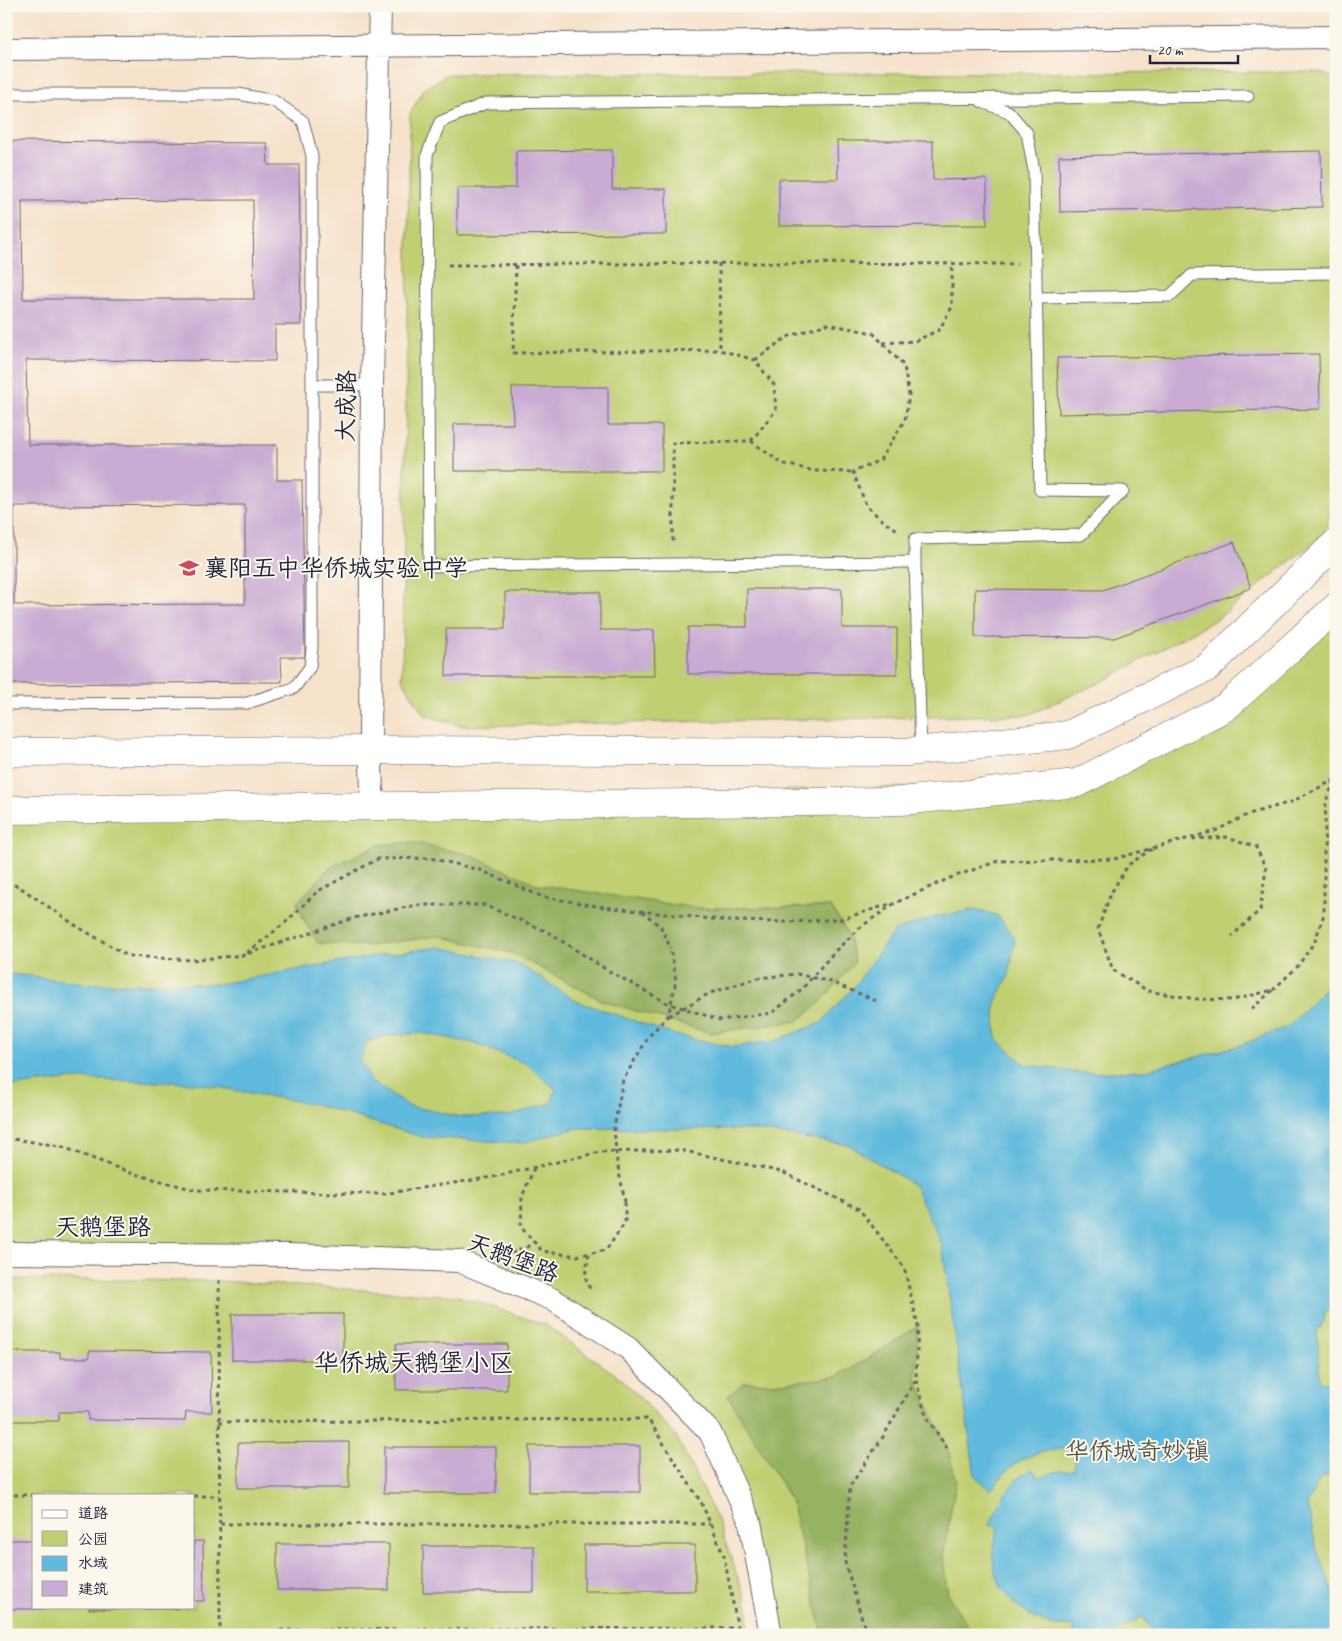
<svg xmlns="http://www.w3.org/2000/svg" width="1342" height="1641" font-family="Caveat,'LXGW WenKai TC',sans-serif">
<rect width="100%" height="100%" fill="#fbf7ec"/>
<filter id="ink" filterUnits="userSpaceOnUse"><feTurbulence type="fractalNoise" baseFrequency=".02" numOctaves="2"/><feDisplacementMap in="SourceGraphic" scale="10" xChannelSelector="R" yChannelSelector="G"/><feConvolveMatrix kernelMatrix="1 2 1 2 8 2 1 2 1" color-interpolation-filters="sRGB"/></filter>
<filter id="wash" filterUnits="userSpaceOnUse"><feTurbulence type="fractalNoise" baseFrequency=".0096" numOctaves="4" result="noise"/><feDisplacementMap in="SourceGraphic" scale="20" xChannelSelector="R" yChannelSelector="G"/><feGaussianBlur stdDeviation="1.12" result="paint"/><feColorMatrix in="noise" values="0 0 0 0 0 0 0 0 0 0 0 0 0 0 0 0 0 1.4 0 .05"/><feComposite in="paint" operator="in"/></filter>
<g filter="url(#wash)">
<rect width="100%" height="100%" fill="#f6e2ca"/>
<path fill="#c0cf71" stroke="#717856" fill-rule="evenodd" d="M1318 72 1336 79V497L1323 535 1217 619 1103 681 1028 715 462 726 424 715 402 679 410 114 424 89 448 74Z
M1336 607V1635H771L750 1522 710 1432 628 1348 459 1261 6 1253V810L1077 783 1226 707Z
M6 1279 219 1281 459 1296 546 1325 623 1380 676 1436 717 1519 748 1606 749 1635H6ZM34 1495H194V1607H34Z"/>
<path fill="#98b263" stroke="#5d6a4f" d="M412 842 470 855 539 885 696 908 831 907 847 932 855 962 821 1002 798 1021 710 1033 603 1001 512 953 438 936 367 946 318 943 305 922 297 903 329 868 378 845Z
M918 1326 916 1379 948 1450 956 1482 943 1557 948 1595 968 1627 970 1635H823L791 1500 728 1396 745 1382 780 1383 835 1377 863 1362Z"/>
<path fill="#60badd" stroke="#416e8c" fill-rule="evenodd" d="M973 910 997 915 1015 938 1009 975 995 1003 996 1038 1024 1064 1080 1073 1142 1071 1238 1046 1289 1026 1334 979 1336 975V1302L1325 1312 1321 1327 1317 1329 1320 1382 1336 1381V1473L1320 1479 1307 1503 1316 1547 1336 1600V1635H1154L1143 1616 1112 1635H1075L1073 1626H1054L1034 1618 1015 1605 1001 1587 994 1569 993 1551 998 1526 989 1525 1004 1496 1018 1478 1032 1469 1039 1478 1054 1472 1074 1470 1076 1448C1053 1449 1027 1452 1009 1469 1002 1475 997 1483 991 1490L975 1476 942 1245 914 1185 849 1145 754 1130 577 1128 522 1143 422 1137 317 1105 195 1083 75 1079 6 1087V973L90 984H218L375 956 439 947 519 964 576 1001 675 1035 733 1047 775 1041 821 1023 854 987 894 931 935 917ZM422 1033 473 1043 527 1064 556 1089 551 1103 509 1116 461 1117 409 1106 371 1081 360 1060 367 1042 383 1036Z"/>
<g id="blocks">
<path fill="#c9abd3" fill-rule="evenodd" d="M6 135H8V141L267 143 268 165H299L301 325H275V361L26 360 28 445H277V480H302L305 657H281L282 682 6 684ZM253 200 254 299H23L22 201ZM245 505V604L14 605V506Z
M837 141H933V180L987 179V225L779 226V179H838Z
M612 150V189H666V234L457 235V188H516V151Z
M1321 151 1322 207 1060 212 1059 156Z
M1319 354 1320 409 1059 414 1057 358Z
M512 387H608V425H662V471H454V424H513Z
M1234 542 1251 588 1114 638 975 637V589L1103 590Z
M747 589H842V628H897V674H688V627H747Z
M505 592H600V630H654L655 676H446V629H505Z
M232 1314H343V1360H232Z
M396 1344H507V1390H396Z
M89 1351 211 1352 212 1412H186L185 1421 88 1420V1412H59V1421H6V1352H60V1358H89Z
M349 1442V1488H238V1443Z
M529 1446H640V1492H529Z
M384 1447H496V1493H384Z
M6 1540H34V1607H51V1609H6Z
M194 1541H203L204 1601H194Z
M277 1544H389V1590H277Z
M584 1545H695V1591H584Z
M423 1546H534V1592H423Z
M89 1607H178V1609H89Z"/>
</g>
</g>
<g filter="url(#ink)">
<use href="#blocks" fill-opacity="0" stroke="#6c656d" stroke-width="1"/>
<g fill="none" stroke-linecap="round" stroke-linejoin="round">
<defs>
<path id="service" d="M6 94H238L274 101 303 121 312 156V648L310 667 294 688 247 703 6 704
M1036 298 1170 296 1192 275 1336 273
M312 385H372
M915 562V539L1081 535 1123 491 1040 490 1034 171 1027 133 1009 112 982 102
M921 751 915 562 429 566 427 155 440 122 486 103 1248 96"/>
<path id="minor" d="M6 49 1336 37
M373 806 370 750 372 385 380 6
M6 1253 290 1255 459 1261 552 1299 628 1348 710 1432 750 1522 771 1635"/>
<path id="tertiary" d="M6 752 370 750 907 752 1068 735 1207 668 1336 543
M6 810 901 801 1077 783 1226 707 1336 607"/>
</defs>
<use href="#service" stroke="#6c656d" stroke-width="13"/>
<use href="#minor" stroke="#6c656d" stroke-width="24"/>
<use href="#tertiary" stroke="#6c656d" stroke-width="29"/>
<path stroke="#6c656d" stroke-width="3" stroke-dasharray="4 4" stroke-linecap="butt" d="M719 263 720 350
M448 265 757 263 1017 264
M516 265 513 353 720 350 755 360 774 385 776 410 751 441 673 443V544
M883 343 915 341 939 330 952 307V264
M755 360 787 337 827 324 873 333 904 366 909 395 905 420 880 460 853 472 867 507 887 524 898 530
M751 441 781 463 814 471 853 472
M1192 839 1228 837 1256 847 1266 869 1260 910 1232 936
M1152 849 1128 865 1111 893 1098 929 1113 970 1148 991 1196 999 1233 1000 1273 990 1249 1011
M6 883 18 886 78 927 128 956 191 960 244 955 354 918 417 905H484L548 932 607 970 667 1003 720 1020 772 1013 802 989 835 951 862 926 895 903 950 878 998 861 1114 859 1215 831 1249 814 1291 802 1336 779
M642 911 661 927 670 947
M247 953 286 922 318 891 378 859 430 858 480 870 543 897 603 907 730 921 788 922 842 919 890 904
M1273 990 1298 966 1315 941 1324 914V853L1326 801 1335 780
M6 1138 60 1146 131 1173 195 1190 382 1194 493 1177 600 1152 680 1150 782 1172 859 1209 904 1267 918 1326 916 1379 883 1437 850 1486 845 1562 867 1635
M534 1168 522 1197 521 1227 542 1251 577 1256 606 1250 625 1223V1202
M511 1253 527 1247 533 1242
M589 1254 585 1276 591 1292
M219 1280 220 1635
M916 1380 926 1416 948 1450
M219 1422 648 1419 702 1504 724 1556 739 1635
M6 1495H34
M194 1496H219
M220 1524H710
M277 1635V1630L738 1628"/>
<use href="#service" stroke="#fff" stroke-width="11"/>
<use href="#minor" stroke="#fff" stroke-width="22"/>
<use href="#tertiary" stroke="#fff" stroke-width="28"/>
<path stroke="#6c656d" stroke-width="3" stroke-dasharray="4 4" stroke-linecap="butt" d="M669 1016 710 993 758 978 797 974 831 982 877 1001
M625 1202 617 1162 614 1128 623 1080 649 1036 668 1016 676 981 670 947"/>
</g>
</g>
<defs>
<symbol id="school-bare" viewBox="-9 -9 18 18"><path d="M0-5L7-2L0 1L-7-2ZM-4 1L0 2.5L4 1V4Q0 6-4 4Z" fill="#d1495b" stroke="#fbf7ec" stroke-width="2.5" paint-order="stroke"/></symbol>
</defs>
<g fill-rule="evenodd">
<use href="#school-bare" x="175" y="554" width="28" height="28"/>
</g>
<g text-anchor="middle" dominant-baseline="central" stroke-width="4" stroke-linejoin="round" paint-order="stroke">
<g font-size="24" fill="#22223b" stroke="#fbf7ec">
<text transform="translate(346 406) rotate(-89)">大成路</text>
<text x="103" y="1227">天鹅堡路</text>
<text transform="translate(513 1258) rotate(21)">天鹅堡路</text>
</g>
<g font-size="24" fill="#22223b" stroke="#fbf7ec" text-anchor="start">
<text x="204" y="568">襄阳五中华侨城实验中学</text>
</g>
<g font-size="24" fill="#51564b" stroke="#fbf7ec">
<text x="1137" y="1451">华侨城奇妙镇</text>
</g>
<g font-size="25" fill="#22223b" stroke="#fbf7ec">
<text x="414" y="1363">华侨城天鹅堡小区</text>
</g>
</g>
<rect width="1342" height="1641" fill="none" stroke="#fbf7ec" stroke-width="25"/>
<rect x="32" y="1494" width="162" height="115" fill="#fbf7ec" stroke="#a4a2a5"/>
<rect x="42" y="1510" width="25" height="8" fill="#ffffff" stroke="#a4a2a5"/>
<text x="78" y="1518" font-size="15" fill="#22223b">道路</text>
<rect x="42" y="1531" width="25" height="15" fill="#c0cf71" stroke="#a4a2a5"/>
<text x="78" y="1544" font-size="15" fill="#22223b">公园</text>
<rect x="42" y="1556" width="25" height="15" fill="#60badd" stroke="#a4a2a5"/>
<text x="78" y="1568" font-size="15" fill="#22223b">水域</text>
<rect x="42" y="1581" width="25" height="15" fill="#c9abd3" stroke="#a4a2a5"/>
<text x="78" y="1594" font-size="15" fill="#22223b">建筑</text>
<path d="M1150 55v8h88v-8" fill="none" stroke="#22223b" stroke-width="2.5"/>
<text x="1157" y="55" font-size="15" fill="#22223b" stroke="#fbf7ec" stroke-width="4" paint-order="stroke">20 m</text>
</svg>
